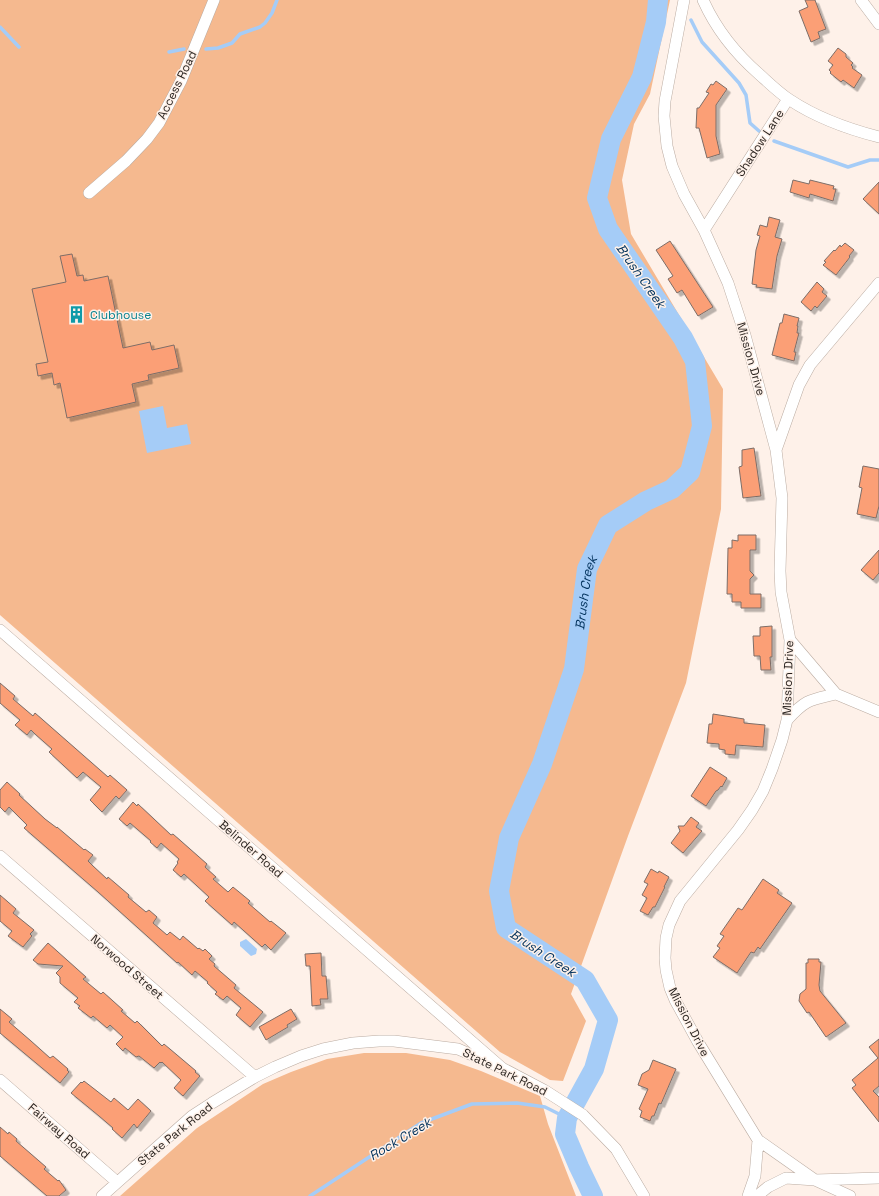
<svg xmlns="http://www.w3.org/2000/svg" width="879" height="1196" font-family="'Space Grotesk',sans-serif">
<defs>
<filter id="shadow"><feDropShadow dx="3.5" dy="3.5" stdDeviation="0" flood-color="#0004"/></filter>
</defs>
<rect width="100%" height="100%" fill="#fef1e9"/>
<path fill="#f5b98f" d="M0 0H670L650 94 634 124 622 180 631 234 723 389 721 509 686 683 628 836 571 994 586 1021 563 1081 550 1080 500 1052 0 615Z
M364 1053H406L450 1060 481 1071 540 1096 548 1124 576 1196H120L197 1128 263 1084 291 1072 327 1059Z"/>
<path fill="#a5ccf7" d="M163 406 167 428 187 424 191 444 147 453 139 411Z
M246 939 257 949 256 954 251 956 240 946V942Z"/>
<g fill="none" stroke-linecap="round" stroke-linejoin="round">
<path stroke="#a5ccf7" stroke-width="3.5" d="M691 20 702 42 739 83 746 95 750 123 759 131
M0 27 19 47
M206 49 218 48 232 43 240 34 260 27 265 23 272 13 277 0
M169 52 184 49
M774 141 848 167 870 160H879
M310 1196 421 1123 472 1104 517 1103 545 1107 567 1118"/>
<path stroke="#a5ccf7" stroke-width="20" id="s1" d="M593 1196 579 1167 565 1134 567 1118 594 1069 608 1020 585 980 506 928 499 891 509 838 542 764 574 669 587 569 608 525 646 501 672 489 690 472 702 426 695 361 683 338 608 229 597 198 611 139 642 77 656 22 658 0"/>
</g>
<path fill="#fb9f76" stroke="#7d6d67" filter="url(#shadow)" d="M805 0H815L826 29 818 32 820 38 811 42 799 11 808 7Z
M838 48 846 54V57L853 63 851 65 853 67 852 68 862 75 854 88 843 80 841 82 830 73 831 72 829 70 833 65 828 61Z
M716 81 727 89 716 105V136L720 154 707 158 699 128H696L697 108H699L709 93 706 92 711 84 713 85Z
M793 180 809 184 810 180 834 186 833 189H836L833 201 810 194 809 198 790 192Z
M879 182V214L863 199Z
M769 217 780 220 775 237 782 239 777 256 772 289 756 287 757 285 752 284 756 250 760 236 757 235 760 225 767 227Z
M670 241 713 307 698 316 682 290 677 293 668 279 673 276 656 250Z
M845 243 854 250 849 256 850 257 836 275 823 265 826 262 824 261 834 250 835 251 840 245 841 247Z
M72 254 77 276 83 275 84 281 108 276 123 348 150 342 152 350 174 345 179 368 148 375 149 380 132 384 136 402 67 418 60 383 54 385 52 373 38 376 36 364 48 362 32 289 66 282 60 256Z
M817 282 824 289 822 292 827 296 817 308 815 306 811 311 801 302Z
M784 314 799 318 797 326H798L797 333H799L794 352H796L794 361 772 355 780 323H782Z
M754 448 761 496 743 498 739 467 742 466V450Z
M863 466 879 469V506L876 518 857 514 862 488 859 487Z
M738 535H756V550H750V571L754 575 750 579V594H761V608H741V602H732V594H727L728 548H732V540L738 541Z
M879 550V573L873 580 861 570Z
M772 626V657H770L771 670H761L760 656H754L753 636H760V627Z
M0 683 15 696 13 699 33 716 35 713 108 777 110 775 127 790 119 799 116 796 102 812 90 800 101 787 83 772 77 778 49 752 52 749 35 734 31 730 27 735 15 725 20 720 0 703Z
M713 714 744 719V723L765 725 763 747 736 745 735 755 725 754V750L719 749V744L707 743 709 724H712Z
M710 767 727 778 722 787 721 786 718 790 716 791 706 806 691 796Z
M7 782 20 794 19 795 45 819 57 828V827L84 850 85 849 93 855 88 861 93 866 107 879 108 877 129 895 128 897 146 912 149 910 157 917 153 923 167 935 170 932 180 940 183 936 198 949 199 948 203 951 205 949 212 956 209 959 215 964 214 966 236 985 234 988 263 1012 250 1027 236 1015 241 1008 227 996 223 1000 215 994 217 992 207 983 208 982 195 971 192 975 178 962 177 963 98 892 24 828 27 825 9 807 5 812 0 807V790Z
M133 802 137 806 138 804 171 835 173 834 207 864 205 867 216 877 213 879 228 892 233 887 250 901 248 903 270 922 271 921 286 933 271 950 265 944 262 947 234 922 232 925 205 901 209 897 184 874 181 877 173 870 178 863 177 862 179 859 161 843 157 848 150 842 151 841 130 823 127 826 119 819Z
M691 817 699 823 696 827 702 831 683 853 671 843 680 831 678 826H684Z
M651 869 658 873 659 871 669 877 664 887H665L655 907H653L648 915 640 911 647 898 642 895 648 884 644 882Z
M763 879 779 890 777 893 792 903 760 949 758 947 754 953 751 952 737 973 713 957 720 948 717 946 724 936 720 934 738 908 742 910Z
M0 895 16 909 13 913 34 930 30 934 32 936 23 947 8 936 12 931 0 921Z
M48 943 86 977 83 979 101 994 103 992 123 1010 121 1011 135 1023 137 1021 162 1046 164 1044 196 1071 195 1072 200 1076 183 1096 174 1088 181 1080 162 1062 161 1063 160 1062 154 1068 139 1056 136 1057 125 1048 123 1051 116 1044 123 1037 110 1025 107 1028 93 1016 91 1018 78 1008 80 1006 74 1002 78 998 60 983V977L56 973 63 966 38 964 33 960Z
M321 953 322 976H326L328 999H320L321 1005 312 1006 310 966H306L305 954Z
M808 959H819V962H821L819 985 820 991 846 1023 826 1037 809 1012 807 1013 799 1001 800 994 806 989V963H808Z
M0 1009 12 1019 9 1022 31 1041 50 1058 53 1056 68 1069 67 1070 69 1072 60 1083 0 1033Z
M291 1009 297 1019 287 1025 288 1027 266 1040 259 1027Z
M879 1039V1086L873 1091 879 1097V1122L852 1088 856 1085 852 1080 878 1058 869 1047Z
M653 1060 676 1069 661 1104 659 1103 654 1116H652L650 1121 640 1117 642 1111 639 1109 648 1089 638 1085 642 1074 649 1070Z
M84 1081 111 1102 114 1098 128 1110 138 1099 151 1111 137 1128 134 1124 122 1138 112 1129 113 1128 99 1116 71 1093 81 1082 82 1083Z
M0 1127 8 1134 9 1132 17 1139 16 1141 46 1167 44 1169 58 1181 59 1180 66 1190 59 1196H47L0 1156Z"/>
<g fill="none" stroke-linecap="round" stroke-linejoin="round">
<defs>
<path id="minor" d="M684 0 665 101 664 116 667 146 672 166 684 194 704 230 728 283 745 335 776 450 782 498 780 571 781 592 790 640 787 720 782 740 772 769 763 791 752 810 738 830 680 901 669 925 666 938 665 958 666 970 670 988 675 1000 698 1042 758 1140 815 1180 879 1178
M703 0C716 29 735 53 759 74 769 83 779 93 790 100 817 118 848 129 879 137
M861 0 879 24
M89 193 126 161 147 139 159 123 181 81 214 0
M704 230 788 99
M776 450 799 385 810 365 879 283
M0 630 502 1068
M790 640 836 694 879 712
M787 720C806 699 810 700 836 694
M0 856 255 1077
M0 1080 117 1182
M102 1196 192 1116 212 1103 255 1077 275 1067 301 1056 323 1049 353 1043 379 1041H394L458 1049 502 1068 544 1090 583 1115 616 1149 644 1196
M748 1196 755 1176 758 1140
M757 1196 768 1187 786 1178 815 1180 850 1196"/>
</defs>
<use href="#minor" stroke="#bbaca2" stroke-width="12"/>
<use href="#minor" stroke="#fff" stroke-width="11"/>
</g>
<defs>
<symbol id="building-bare" viewBox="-9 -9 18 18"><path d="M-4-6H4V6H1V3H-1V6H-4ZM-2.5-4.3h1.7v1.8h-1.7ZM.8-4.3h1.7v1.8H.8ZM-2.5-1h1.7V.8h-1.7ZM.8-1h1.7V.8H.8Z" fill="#0f9aa8" stroke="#fef1e9" stroke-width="2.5" paint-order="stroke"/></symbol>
</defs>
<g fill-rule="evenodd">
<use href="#building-bare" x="64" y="302" width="25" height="25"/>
</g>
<g text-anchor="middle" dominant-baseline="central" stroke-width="3" stroke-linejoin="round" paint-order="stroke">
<g font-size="12" fill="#251f1b" stroke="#fef1e9">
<text transform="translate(177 85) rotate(-64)">Access Road</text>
<text transform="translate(760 143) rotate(-57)">Shadow Lane</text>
<text transform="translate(751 359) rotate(74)">Mission Drive</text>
<text transform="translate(788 678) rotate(-88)">Mission Drive</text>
<text transform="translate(251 849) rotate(41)">Belinder Road</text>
<text transform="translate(127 967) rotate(41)">Norwood Street</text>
<text transform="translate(689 1022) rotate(63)">Mission Drive</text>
<text transform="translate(505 1072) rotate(26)">State Park Road</text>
<text transform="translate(59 1131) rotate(41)">Fairway Road</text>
<text transform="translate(175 1134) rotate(-39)">State Park Road</text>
</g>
<g font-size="12" fill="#0d838f" stroke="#fef1e9" text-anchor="start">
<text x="90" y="315">Clubhouse</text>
</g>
<g font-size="13" font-style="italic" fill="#00315c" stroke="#fef1e9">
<text transform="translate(641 276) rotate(55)">Brush Creek</text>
<text stroke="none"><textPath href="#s1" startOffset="682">Brush Creek</textPath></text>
<text transform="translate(543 953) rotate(33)">Brush Creek</text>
<text transform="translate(400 1139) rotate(-31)">Rock Creek</text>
</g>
</g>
</svg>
